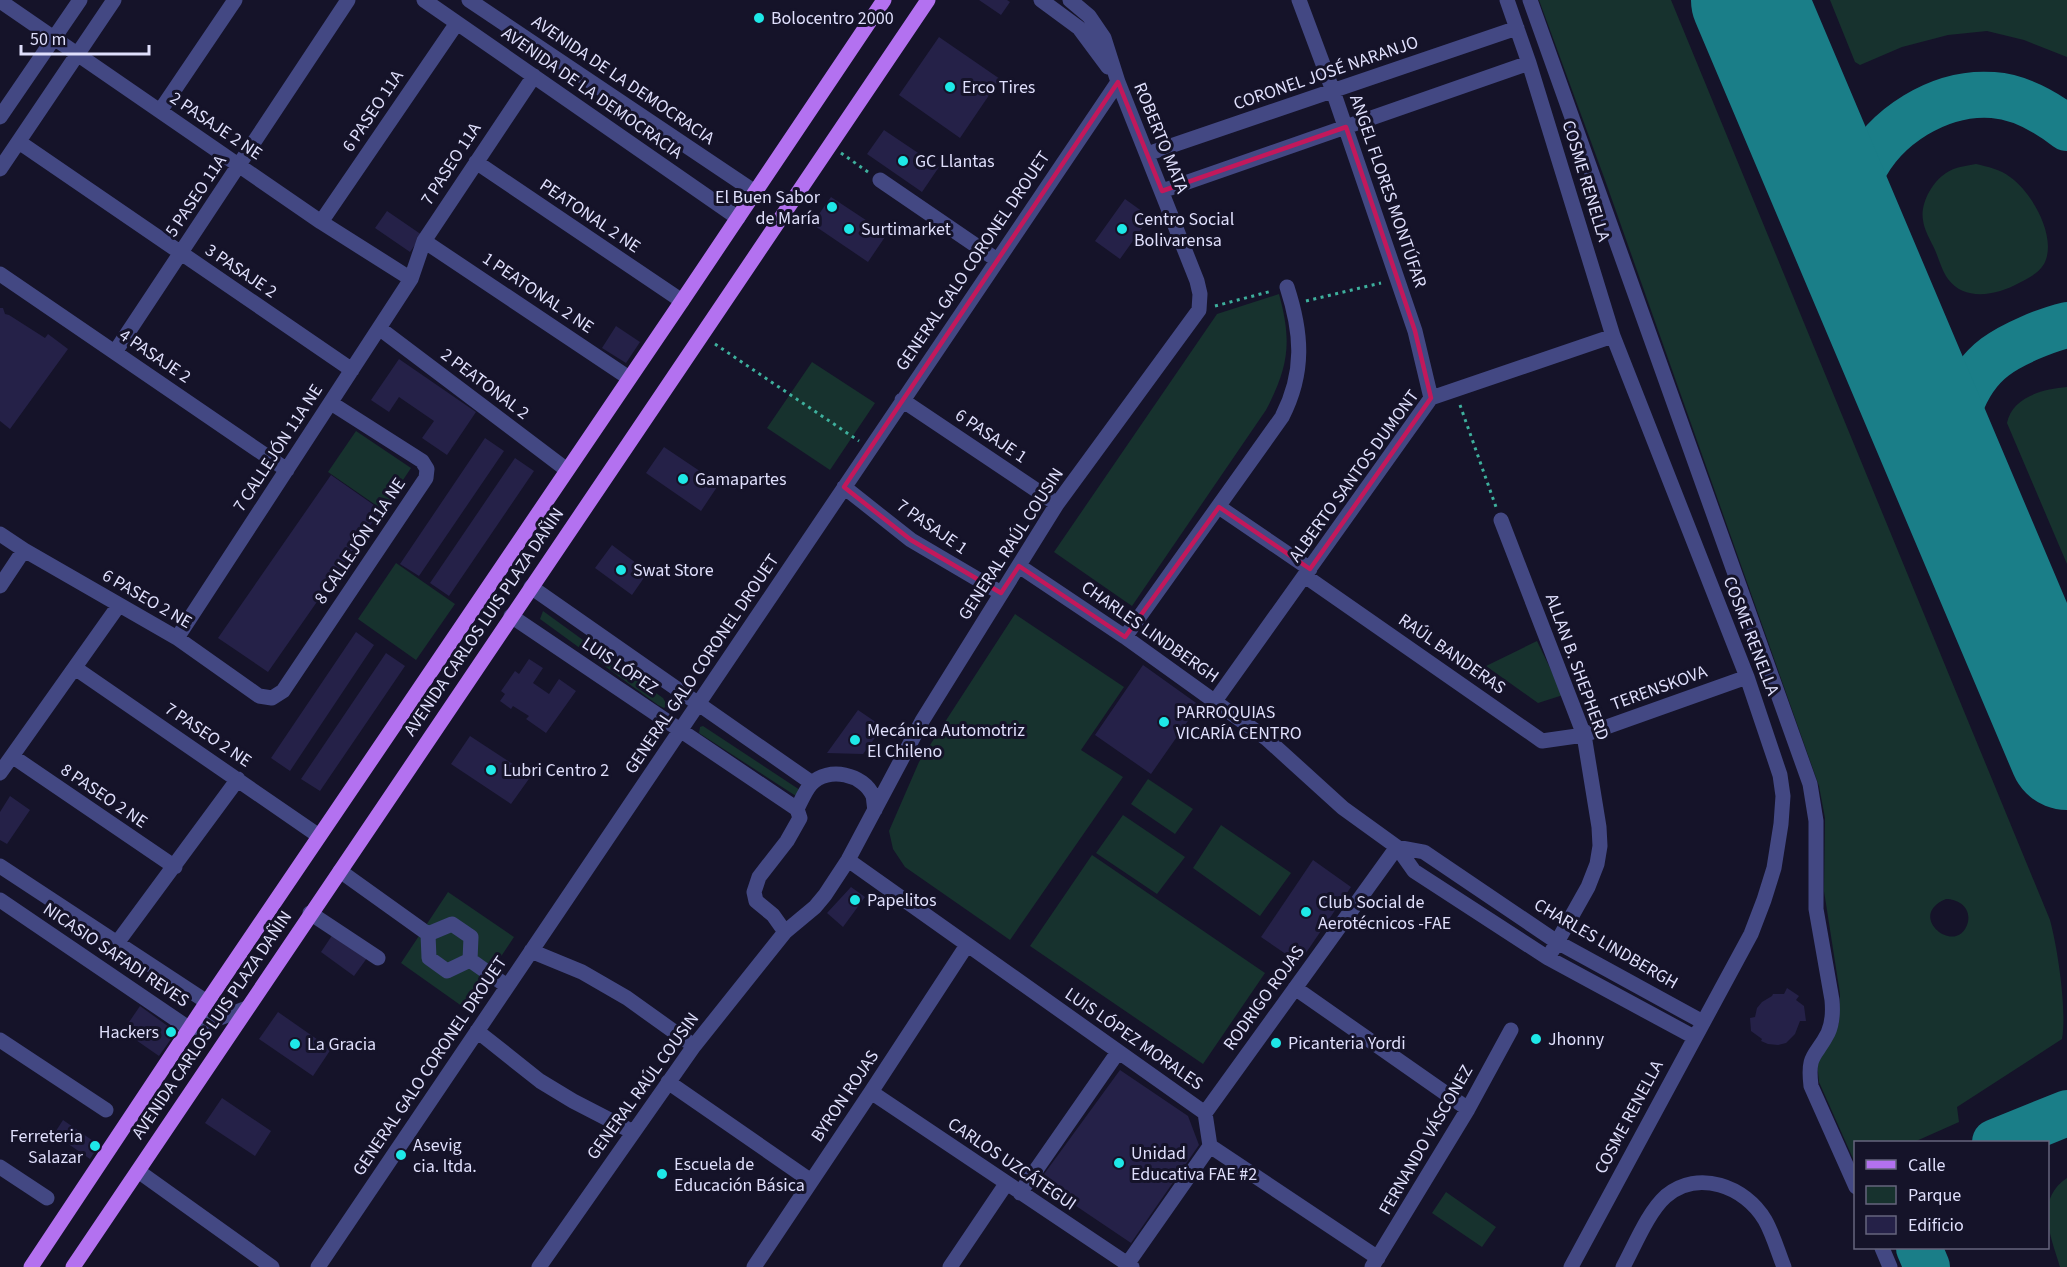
<svg xmlns="http://www.w3.org/2000/svg" width="2067" height="1267" font-family="'Source Sans 3',sans-serif">
<rect width="100%" height="100%" fill="#151329"/>
<path fill="#17322e" fill-rule="evenodd" d="M1539 0H1671L2050 920C2058 950 2067 1011 2062 1039L1957 1107 1959 1122 1914 1142H1856L1855 1163 1819 1082 1817 1062 1839 1023 1840 994 1824 891 1825 818 1819 786 1605 180ZM1946 899C1958 899 1971 907 1968 922 1958 959 1904 916 1946 899Z
M1830 0H2067V57L2024 40 1987 31 1948 35 1902 47 1860 65 1855 62Z
M1976 164C1988 167 2000 169 2010 177 2032 192 2058 238 2044 264 2039 273 2027 279 2019 283 1997 295 1965 302 1948 279 1942 271 1939 259 1935 250 1931 241 1924 230 1923 220 1920 204 1932 182 1946 173 1955 167 1965 166 1976 164Z
M1279 294C1292 342 1289 366 1266 410L1132 606 1054 552 1217 314Z
M812 362 875 403 830 470 767 428Z
M2067 387V564L2007 423C2012 397 2043 389 2067 387Z
M356 431 411 468 383 510 328 472Z
M396 563 455 604 416 660 358 619Z
M543 611 663 698 667 705 664 708 658 705 540 619Z
M1015 614 1124 687 1081 750 1123 777 1010 940 905 867 893 849 889 831 919 762Z
M1537 641 1563 695 1538 703 1486 666Z
M703 726 803 792 799 798 699 733 700 727Z
M1148 779 1193 809 1175 834 1131 804Z
M1123 815 1185 857 1157 894 1096 853Z
M1221 825 1291 873 1260 916 1193 868Z
M1092 855 1265 973 1203 1064 1030 946Z
M448 892 514 937 466 1009 401 963Z
M2067 1178V1267H2060C2051 1237 2034 1200 2067 1178Z
M1446 1192 1496 1227 1482 1247 1432 1213Z"/>
<g fill="none" stroke-linecap="round" stroke-linejoin="round">
<path stroke="#1a7e88" stroke-width="46" d="M1858 258C1853 231 1850 198 1862 173 1884 126 1940 91 1993 95 2021 97 2045 111 2067 128
M1961 502C1958 491 1955 481 1953 470 1947 431 1963 381 1995 357 2012 344 2046 330 2067 325
M1995 1142 2067 1113
M1919 1248 1927 1267"/>
<path stroke="#1a7e88" stroke-width="116" d="M1749 0 2067 752"/>
</g>
<path fill="#252148" d="M979 0H1007L1010 2 1001 15Z
M939 37 1000 79 960 138 899 95Z
M884 130 939 167 922 192 867 154Z
M831 197 887 234 868 262 812 224Z
M1125 199 1150 217 1120 259 1095 241Z
M387 211 422 235 410 252 375 228Z
M0 308H3L5 314 9 315 45 338 48 334 68 349 10 429 0 421Z
M616 326 640 342 626 363 602 348Z
M399 359 476 412 447 455 422 438 434 421 399 397 389 412 371 400Z
M485 438 504 451 419 576 400 564Z
M664 447 719 484 701 511 646 473Z
M515 458 534 471 449 596 430 583Z
M331 475 381 510 268 672 218 638Z
M612 545 648 572 632 595 595 568Z
M356 632 374 645 290 771 271 758Z
M386 653 405 666 320 791 301 779Z
M529 659 543 668 533 683 549 694 559 679 576 691 546 733 526 719 529 716 513 706 511 709 500 701 505 694 501 691 515 671 519 674Z
M1143 665 1199 705 1151 774 1095 735Z
M858 710 883 727 863 754 827 753Z
M470 736 531 776 511 804 451 764Z
M10 796 30 810 7 844 0 840V812Z
M1313 860 1351 887 1299 963 1261 937Z
M851 887 865 897 843 927 827 913Z
M333 934 367 958 354 976 321 952Z
M1787 988 1799 996 1796 1000 1804 1006 1806 1021H1800L1795 1034 1786 1043 1778 1045 1768 1044 1761 1041 1762 1039 1751 1031 1750 1018 1755 1017 1757 1008 1762 1002 1772 996 1773 994H1784Z
M140 1006 176 1032 159 1056 123 1031Z
M278 1012 331 1049 313 1076 259 1039Z
M1120 1070 1188 1116 1199 1145 1131 1243 1039 1181Z
M222 1098 271 1131 255 1156 205 1123Z
M63 1120 99 1145 90 1159 54 1134Z"/>
<g fill="none" stroke-linecap="round" stroke-linejoin="round">
<path stroke="#3eb09d" stroke-width="3" stroke-dasharray="3 4.5" stroke-linecap="butt" d="M841 153 868 172
M1306 301 1381 283
M1215 306 1272 291
M715 344 859 441
M1460 405 1496 507"/>
<path stroke="#434883" stroke-width="15" d="M424 0 738 218
M469 0 755 192
M1041 0 1079 28 1108 67
M1299 0 1333 91 1415 331 1431 398
M1507 0 1529 63 1613 336 1747 677 1780 775 1783 796 1781 824 1774 868 1764 900 1751 934 1571 1267
M1530 0 1810 784 1816 821V909L1832 1000C1833 1011 1833 1022 1828 1033 1816 1057 1807 1053 1811 1086L1856 1187
M0 1 321 222 411 279
M160 111 235 0
M0 117 80 0
M19 142 352 370
M1147 154 1517 28
M476 162 682 301
M0 169 114 0
M880 180 997 260
M1162 191 1529 63
M321 222 457 23
M424 241 629 378
M0 274 287 470
M379 328 567 470
M115 352 348 0
M902 400 1057 504
M844 487 911 540 1001 593
M1219 507 1310 569
M1501 520 1584 735 1599 827 1600 846 1597 864 1588 887 1552 951
M0 534 24 550 177 638 259 696 272 698 283 691 426 478 427 469 422 461 331 403
M1019 566 1125 637 1267 739 1343 808 1397 847 1205 1113
M1305 576 1542 741 1584 735 1747 677
M0 586 24 550
M531 587 812 783
M511 616 797 809
M1125 637 1282 417C1305 372 1302 333 1287 287
M177 638 411 279 424 241 534 76
M75 668 319 836
M1215 701 1431 398 1613 336
M12 756 175 867
M0 773 119 605
M848 860 1205 1113 1210 1146 1378 1258
M0 866 207 1002
M340 871 428 934
M0 900 190 1029 247 1008
M310 913 378 958
M452 924 471 937 470 960 447 971 429 958 428 934Z
M785 932 773 915 756 901 754 892 759 877 787 841 800 818 797 809C801 801 805 791 811 784 828 766 864 774 873 796 874 800 874 806 875 810
M117 943 238 779
M531 951 582 972 627 998 694 1046
M470 960 507 986
M1295 988 1468 1109
M477 1031 540 1081 573 1101 633 1132
M1694 1037 1548 958 1414 871 1397 847 1424 852 1557 942 1703 1022
M0 1040 106 1110
M668 1082 811 1181
M871 1092 1132 1267
M0 1167 47 1198
M138 1171 272 1267
M1020 1193 1118 1052
M1882 1248 1890 1267
M1128 1263 1210 1146
M318 1267 1118 82
M539 1267 694 1046 785 932 815 907 825 895 848 860 922 721 1057 504 1199 310 1200 294 1197 281 1118 82 1104 38 1089 16 1070 0
M754 1267 871 1092 967 945
M950 1267 1006 1184
M1372 1267 1468 1109 1511 1030
M1623 1267C1635 1245 1648 1212 1666 1196 1698 1169 1745 1186 1765 1220 1773 1234 1778 1252 1784 1267"/>
<path stroke="#b371f0" stroke-width="15" d="M31 1267 207 1002 682 301 884 0
M73 1267 928 0"/>
</g>
<path fill="none" stroke="#c2185b" stroke-width="4.5" stroke-linejoin="round" d="M1118 82 1162 191 1346 127 1415 331 1431 398 1310 569 1219 507 1125 637 1019 566 1001 593 911 540 844 487Z"/>
<g fill="#1ee8e7" stroke="#151329" stroke-width="2">
<circle cx="759" cy="18" r="6"/>
<circle cx="950" cy="87" r="6"/>
<circle cx="903" cy="161" r="6"/>
<circle cx="832" cy="207" r="6"/>
<circle cx="849" cy="229" r="6"/>
<circle cx="1122" cy="229" r="6"/>
<circle cx="683" cy="479" r="6"/>
<circle cx="621" cy="570" r="6"/>
<circle cx="1164" cy="722" r="6"/>
<circle cx="855" cy="740" r="6"/>
<circle cx="491" cy="770" r="6"/>
<circle cx="855" cy="900" r="6"/>
<circle cx="1306" cy="912" r="6"/>
<circle cx="171" cy="1032" r="6"/>
<circle cx="1536" cy="1039" r="6"/>
<circle cx="1276" cy="1043" r="6"/>
<circle cx="295" cy="1044" r="6"/>
<circle cx="95" cy="1146" r="6"/>
<circle cx="401" cy="1155" r="6"/>
<circle cx="1119" cy="1163" r="6"/>
<circle cx="662" cy="1174" r="6"/>
</g>
<g text-anchor="middle" dominant-baseline="central" stroke-width="6" stroke-linejoin="round" paint-order="stroke">
<g font-size="18" fill="#dfdffc" stroke="#151329" text-anchor="start">
<text x="771" y="18">Bolocentro 2000</text>
<text x="962" y="87">Erco Tires</text>
<text x="915" y="161">GC Llantas</text>
<text x="820" y="197" text-anchor="end">El Buen Sabor<tspan x="820" dy="21">de María</tspan></text>
<text x="1134" y="219">Centro Social<tspan x="1134" dy="21">Bolivarensa</tspan></text>
<text x="861" y="229">Surtimarket</text>
<text x="695" y="479">Gamapartes</text>
<text x="633" y="570">Swat Store</text>
<text x="1176" y="712">PARROQUIAS<tspan x="1176" dy="21">VICARÍA CENTRO</tspan></text>
<text x="867" y="730">Mecánica Automotriz<tspan x="867" dy="21">El Chileno</tspan></text>
<text x="503" y="770">Lubri Centro 2</text>
<text x="867" y="900">Papelitos</text>
<text x="1318" y="902">Club Social de<tspan x="1318" dy="21">Aerotécnicos -FAE</tspan></text>
<text x="159" y="1032" text-anchor="end">Hackers</text>
<text x="1548" y="1039">Jhonny</text>
<text x="1288" y="1043">Picanteria Yordi</text>
<text x="307" y="1044">La Gracia</text>
<text x="83" y="1136" text-anchor="end">Ferreteria<tspan x="83" dy="21">Salazar</tspan></text>
<text x="413" y="1145">Asevig<tspan x="413" dy="21">cia. ltda.</tspan></text>
<text x="1131" y="1153">Unidad<tspan x="1131" dy="21">Educativa FAE #2</tspan></text>
<text x="674" y="1164">Escuela de<tspan x="674" dy="21">Educación Básica</tspan></text>
</g>
<g font-size="18" fill="#dfdffc" stroke="#151329">
<text transform="translate(1326 73) rotate(-19)">CORONEL JOSÉ NARANJO</text>
<text transform="translate(623 80) rotate(34)">AVENIDA DE LA DEMOCRACIA</text>
<text transform="translate(592 93) rotate(35)">AVENIDA DE LA DEMOCRACIA</text>
<text transform="translate(373 111) rotate(-56)">6 PASEO 11A</text>
<text transform="translate(216 126) rotate(34)">2 PASAJE 2 NE</text>
<text transform="translate(1161 138) rotate(68)">ROBERTO MATA</text>
<text transform="translate(451 164) rotate(-57)">7 PASEO 11A</text>
<text transform="translate(1586 181) rotate(73)">COSME RENELLA</text>
<text transform="translate(1388 191) rotate(71)">ANGEL FLORES MONTÚFAR</text>
<text transform="translate(196 196) rotate(-56)">5 PASEO 11A</text>
<text transform="translate(590 216) rotate(34)">PEATONAL 2 NE</text>
<text transform="translate(973 261) rotate(-56)">GENERAL GALO CORONEL DROUET</text>
<text transform="translate(241 271) rotate(34)">3 PASAJE 2</text>
<text transform="translate(538 293) rotate(34)">1 PEATONAL 2 NE</text>
<text transform="translate(155 356) rotate(34)">4 PASAJE 2</text>
<text transform="translate(485 384) rotate(37)">2 PEATONAL 2</text>
<text transform="translate(991 436) rotate(34)">6 PASAJE 1</text>
<text transform="translate(278 448) rotate(-57)">7 CALLEJÓN 11A NE</text>
<text transform="translate(1354 476) rotate(-54)">ALBERTO SANTOS DUMONT</text>
<text transform="translate(932 527) rotate(35)">7 PASAJE 1</text>
<text transform="translate(360 541) rotate(-56)">8 CALLEJÓN 11A NE</text>
<text transform="translate(1011 544) rotate(-57)">GENERAL RAÚL COUSIN</text>
<text transform="translate(147 599) rotate(30)">6 PASEO 2 NE</text>
<text transform="translate(484 622) rotate(-56)">AVENIDA CARLOS LUIS PLAZA DAÑIN</text>
<text transform="translate(1150 632) rotate(35)">CHARLES LINDBERGH</text>
<text transform="translate(1751 636) rotate(69)">COSME RENELLA</text>
<text transform="translate(1452 654) rotate(35)">RAÚL BANDERAS</text>
<text transform="translate(702 664) rotate(-56)">GENERAL GALO CORONEL DROUET</text>
<text transform="translate(620 666) rotate(34)">LUIS LÓPEZ</text>
<text transform="translate(1577 667) rotate(70)">ALLAN B. SHEPHERD</text>
<text transform="translate(1659 688) rotate(-20)">TERENSKOVA</text>
<text transform="translate(208 735) rotate(34)">7 PASEO 2 NE</text>
<text transform="translate(104 796) rotate(34)">8 PASEO 2 NE</text>
<text transform="translate(1606 944) rotate(30)">CHARLES LINDBERGH</text>
<text transform="translate(116 955) rotate(34)">NICASIO SAFADI REVES</text>
<text transform="translate(1264 998) rotate(-54)">RODRIGO ROJAS</text>
<text transform="translate(212 1025) rotate(-56)">AVENIDA CARLOS LUIS PLAZA DAÑIN</text>
<text transform="translate(1134 1039) rotate(35)">LUIS LÓPEZ MORALES</text>
<text transform="translate(430 1066) rotate(-56)">GENERAL GALO CORONEL DROUET</text>
<text transform="translate(643 1086) rotate(-54)">GENERAL RAÚL COUSIN</text>
<text transform="translate(845 1096) rotate(-56)">BYRON ROJAS</text>
<text transform="translate(1629 1117) rotate(-62)">COSME RENELLA</text>
<text transform="translate(1426 1140) rotate(-60)">FERNANDO VÁSCONEZ</text>
<text transform="translate(1012 1164) rotate(34)">CARLOS UZCÁTEGUI</text>
</g>
</g>
<rect x="1854" y="1141" width="195" height="108" fill="#151329" stroke="#66657d" stroke-width="1.5"/>
<rect x="1866" y="1160" width="30" height="9" fill="#b371f0" stroke="#66657d" stroke-width="1.5"/>
<text x="1908" y="1171" font-size="18" fill="#dfdffc">Calle</text>
<rect x="1866" y="1186" width="30" height="18" fill="#17322e" stroke="#66657d" stroke-width="1.5"/>
<text x="1908" y="1201" font-size="18" fill="#dfdffc">Parque</text>
<rect x="1866" y="1216" width="30" height="18" fill="#252148" stroke="#66657d" stroke-width="1.5"/>
<text x="1908" y="1231" font-size="18" fill="#dfdffc">Edificio</text>
<path d="M21 45v9h128v-9" fill="none" stroke="#dfdffc" stroke-width="3"/>
<text x="30" y="45" font-size="18" fill="#dfdffc" stroke="#151329" stroke-width="4.5" paint-order="stroke">50 m</text>
</svg>
